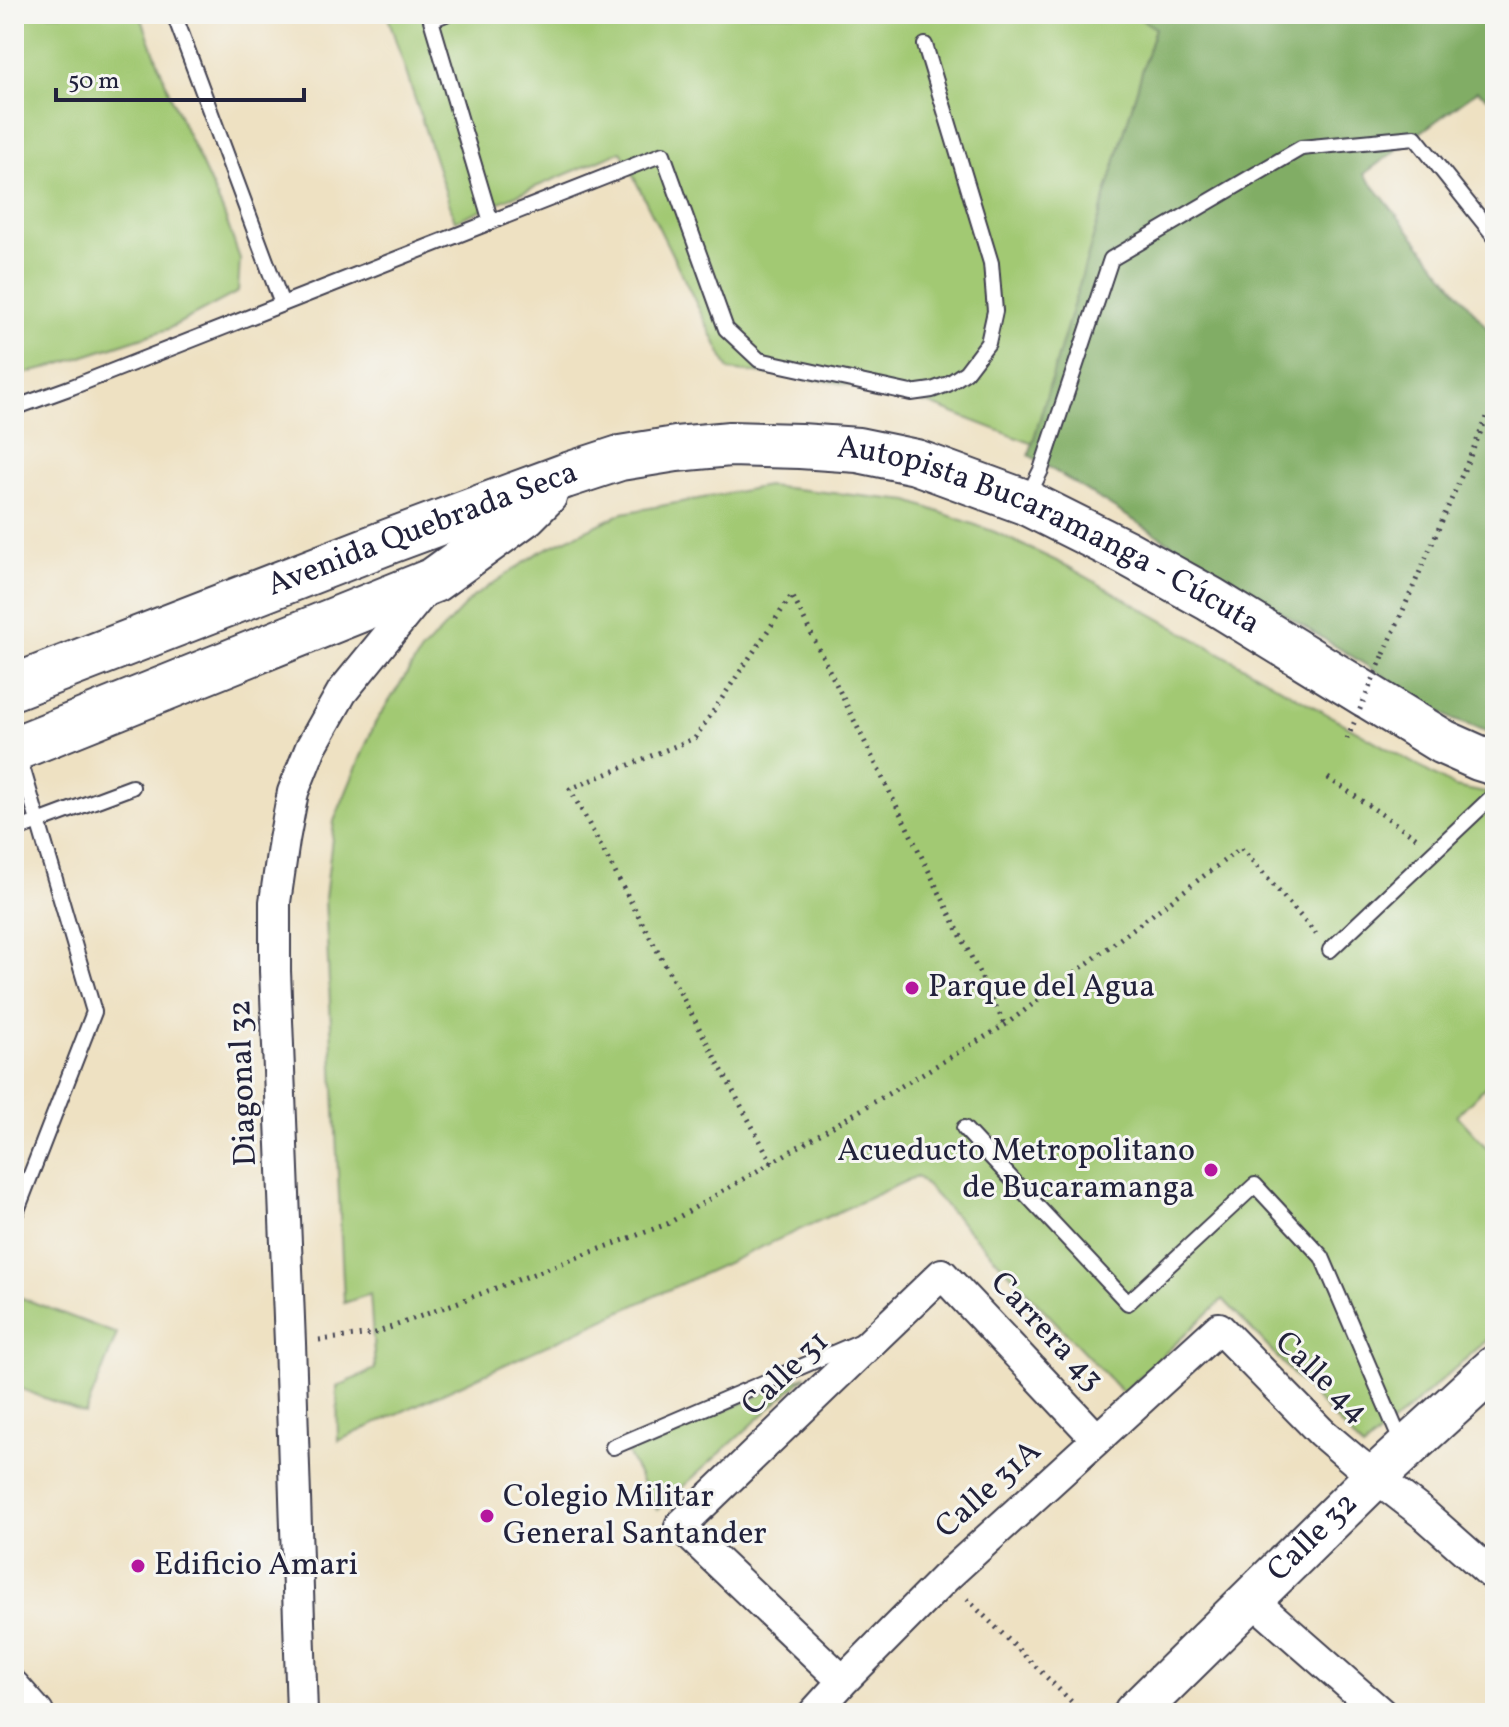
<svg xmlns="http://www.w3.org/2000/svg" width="1509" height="1727" font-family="Vollkorn,serif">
<rect width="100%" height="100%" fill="#f6f6f2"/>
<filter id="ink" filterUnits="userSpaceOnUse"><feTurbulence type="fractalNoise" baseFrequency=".0125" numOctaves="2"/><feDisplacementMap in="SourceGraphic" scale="16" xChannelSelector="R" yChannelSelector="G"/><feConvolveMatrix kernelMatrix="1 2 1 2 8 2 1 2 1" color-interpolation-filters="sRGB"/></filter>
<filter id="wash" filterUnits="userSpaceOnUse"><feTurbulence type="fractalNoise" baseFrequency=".006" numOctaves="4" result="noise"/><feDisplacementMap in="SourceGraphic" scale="32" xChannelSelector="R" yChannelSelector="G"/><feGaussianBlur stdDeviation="1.8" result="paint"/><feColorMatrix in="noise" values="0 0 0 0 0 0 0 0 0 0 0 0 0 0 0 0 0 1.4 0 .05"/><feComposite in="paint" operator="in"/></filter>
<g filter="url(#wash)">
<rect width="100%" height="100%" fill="#eee1c2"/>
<path fill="#a2c973" stroke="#627657" stroke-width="2" d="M14 14H140L173 102 223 211 240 259 238 292 168 329 45 369 14 376Z
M387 14H1159L1033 444 930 404 835 382 729 370 621 151 455 221Z
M767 486 909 501 995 532 1067 566 1455 787 1495 795V1077L1457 1115 1495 1157V1333L1363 1449 1223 1299 1123 1393 917 1176 338 1441 337 1387 375 1369 370 1294 344 1303 325 898 334 821 375 723 421 652 473 597 541 551 623 513Z
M14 1295 117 1334 85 1414 14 1386Z
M807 1375 657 1510 627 1453Z"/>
<path fill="#81ad65" stroke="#526850" stroke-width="2" d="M1133 14H1495V102L1477 91 1364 174 1495 338V734L1454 720 1029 455 1155 28Z"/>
</g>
<g filter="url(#ink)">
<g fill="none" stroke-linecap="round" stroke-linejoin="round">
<defs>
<path id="lane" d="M174 14 282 304
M446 14 431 20 491 222
M14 408 72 387 663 154 726 329 759 360 911 393 932 390 948 384 966 372 988 343 995 311 991 263 925 45
M1027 498 1041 470 1111 259 1301 148 1415 137 1495 237
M14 831 132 787
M1330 950 1495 794
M964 1128 1128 1303 1255 1185 1322 1257 1403 1446
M14 1218 94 1012 18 753
M613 1447 859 1342"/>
<path id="street" d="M1251 1599 1381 1713
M843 1681 680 1526 942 1274 1097 1439
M14 1686 38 1713
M302 1713 290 1343 275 971V902L284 840 293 792 311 747 342 692 430 584
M814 1713 843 1681 945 1578 1219 1328 1321 1432 1355 1461 1425 1515 1495 1577"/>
<g id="secondary">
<path id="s1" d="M1135 1713 1376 1476 1495 1367"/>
</g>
<g id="highway">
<path id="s2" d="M14 687 390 541 565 476 620 458 676 449 730 444 800 446 858 450 916 462 1025 502 1125 552 1210 599 1443 742 1479 758 1495 763"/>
<path d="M14 749 434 580 525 514 545 494"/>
</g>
</defs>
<use href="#lane" stroke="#413f4f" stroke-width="18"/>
<use href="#street" stroke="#413f4f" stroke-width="34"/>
<use href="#secondary" stroke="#413f4f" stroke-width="46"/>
<use href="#highway" stroke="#413f4f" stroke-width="48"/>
<path stroke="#413f4f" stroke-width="5" stroke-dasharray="2 6" stroke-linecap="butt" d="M1384 654 1495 399
M1328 778 1417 838
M772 1163 570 789 695 738 792 595 1005 1025
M319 1340 373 1334 667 1224 1005 1025 1241 848 1316 934
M967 1599 1083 1713"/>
<use href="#lane" stroke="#fff" stroke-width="14"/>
<use href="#street" stroke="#fff" stroke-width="30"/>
<use href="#secondary" stroke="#fff" stroke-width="42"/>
<use href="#highway" stroke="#fff" stroke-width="44"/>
<path stroke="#413f4f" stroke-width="5" stroke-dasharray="2 6" stroke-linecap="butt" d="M1347 739 1384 654"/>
</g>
</g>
<g fill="#b5179e" stroke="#f6f6f2" stroke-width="3">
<circle cx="912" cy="988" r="8"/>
<circle cx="1211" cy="1170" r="8"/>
<circle cx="487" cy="1516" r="8"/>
<circle cx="138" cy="1566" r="8"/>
</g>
<g text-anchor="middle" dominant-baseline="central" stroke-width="6" stroke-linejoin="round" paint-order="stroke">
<g font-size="32" fill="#22223b" stroke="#f6f6f2">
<text stroke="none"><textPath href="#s2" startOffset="1096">Autopista Bucaramanga - Cúcuta</textPath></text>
<text stroke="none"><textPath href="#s2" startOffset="438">Avenida Quebrada Seca</textPath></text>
<text transform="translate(244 1083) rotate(-92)">Diagonal 32</text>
<text transform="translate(1046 1332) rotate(47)">Carrera 43</text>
<text transform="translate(786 1374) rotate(-44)">Calle 31</text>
<text transform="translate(1321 1378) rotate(44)">Calle 44</text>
<text transform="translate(989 1490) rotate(-42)">Calle 31A</text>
<text stroke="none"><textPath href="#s1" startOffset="250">Calle 32</textPath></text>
</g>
<g font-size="32" fill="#22223b" stroke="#f6f6f2" text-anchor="start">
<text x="928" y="988">Parque del Agua</text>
<text x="1195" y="1152" text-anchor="end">Acueducto Metropolitano<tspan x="1195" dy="37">de Bucaramanga</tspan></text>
<text x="503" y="1498">Colegio Militar<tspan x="503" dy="37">General Santander</tspan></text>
<text x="154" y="1566">Edificio Amari</text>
</g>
</g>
<rect width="1509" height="1727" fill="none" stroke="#f6f6f2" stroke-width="48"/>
<path d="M56 88v12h248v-12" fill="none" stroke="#22223b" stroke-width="4"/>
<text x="68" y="88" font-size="24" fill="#22223b" stroke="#f6f6f2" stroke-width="6" paint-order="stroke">50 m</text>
</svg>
